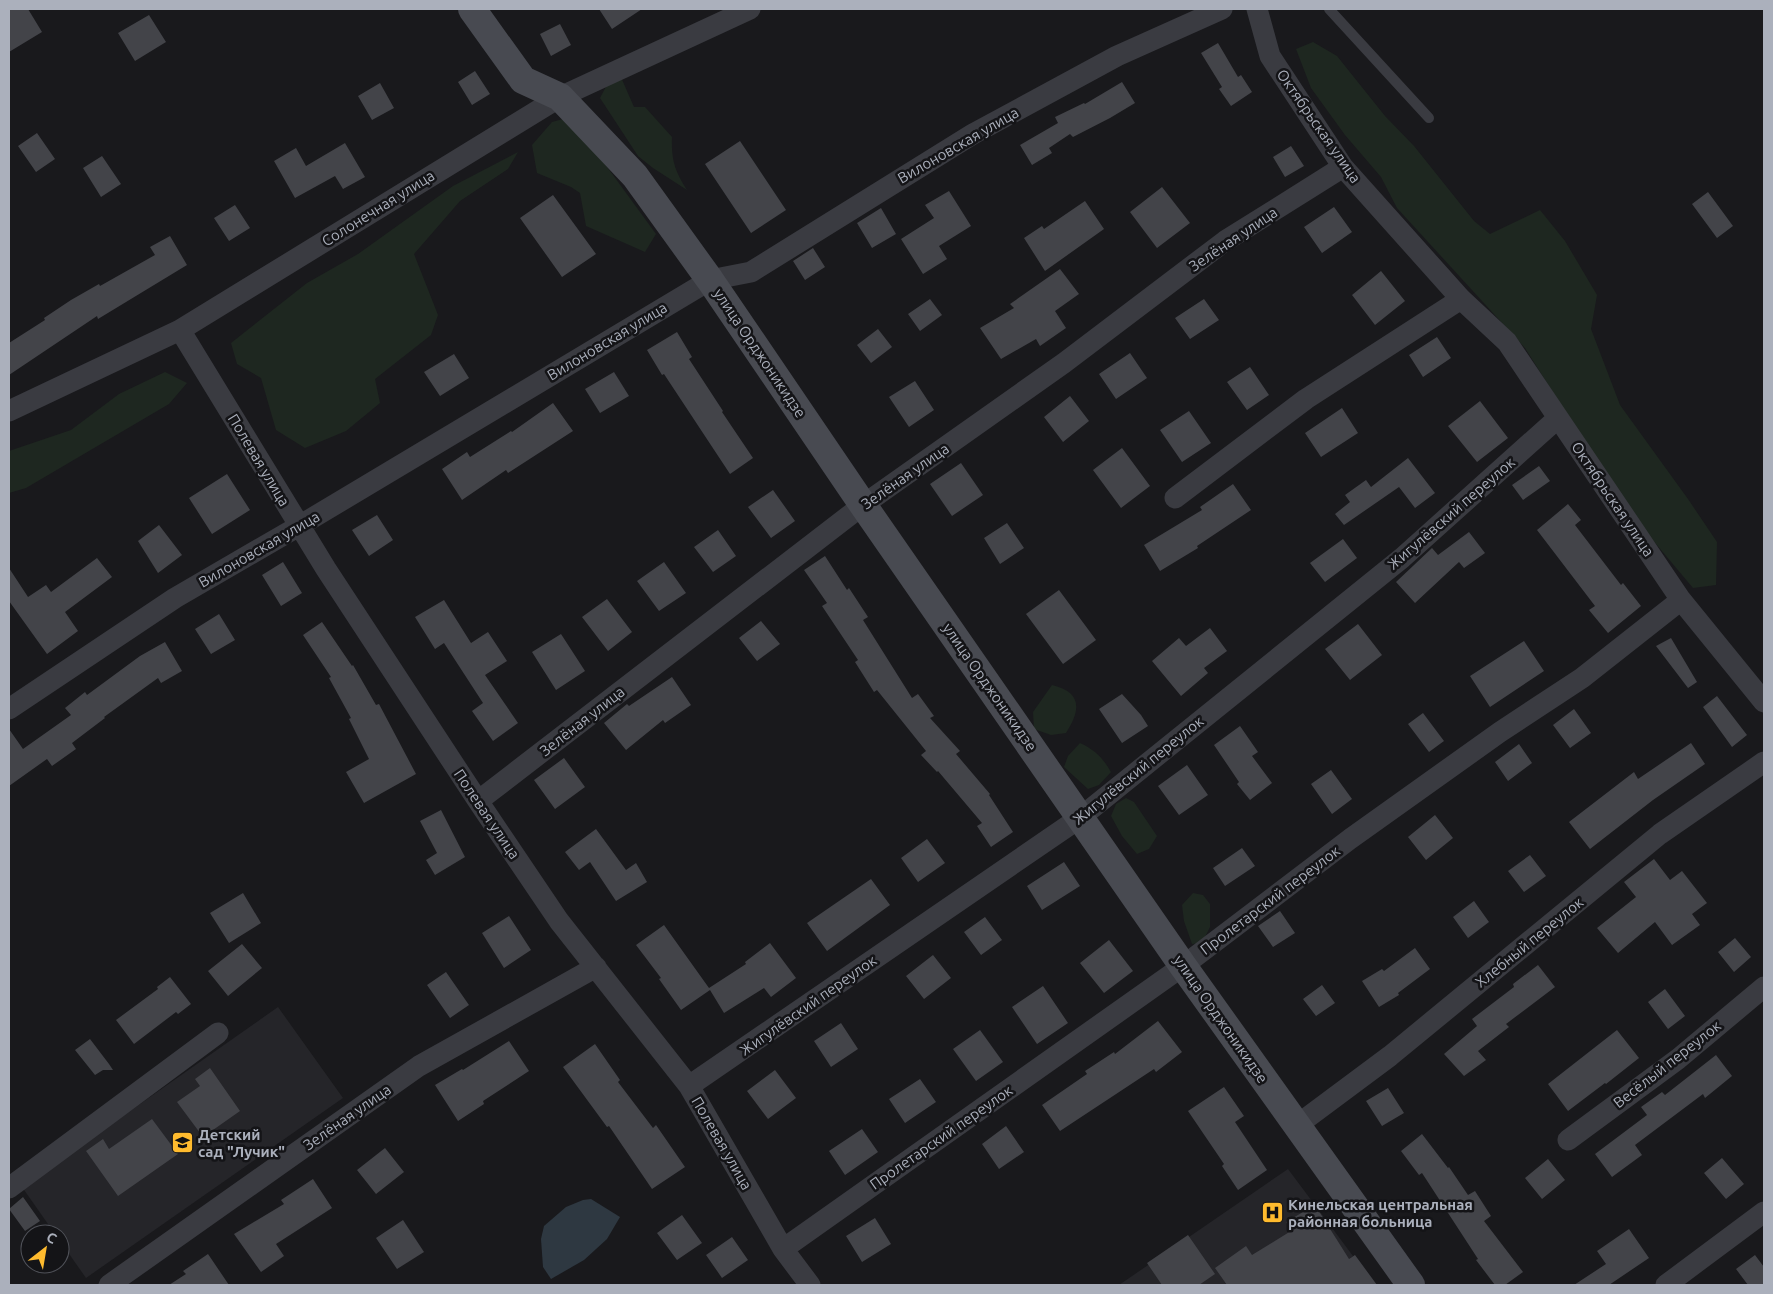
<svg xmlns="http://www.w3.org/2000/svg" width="1773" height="1294" font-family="Ubuntu,sans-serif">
<rect width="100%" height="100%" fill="#19191c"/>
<path fill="#252529" d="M278 1007 343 1098 86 1278 60 1241V1234H55L22 1187Z
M1288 1169 1353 1256 1339 1267 1352 1285H1119Z"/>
<path fill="#1e2720" d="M1313 42 1337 56 1385 116 1414 146 1474 221 1490 234 1540 210 1565 241 1597 295 1591 329 1620 405 1688 499 1717 542 1716 585 1693 588 1625 507 1525 348 1397 208 1381 177 1345 135 1311 88 1296 49Z
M620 75 634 107H645L672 137C671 160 675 171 687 190L653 168 638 156 600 98 609 81Z
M563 119 594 149 656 234 645 252 586 226 580 193 571 187 537 173 532 145 552 122Z
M518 152 508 169 460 201 414 254 438 315 431 335 375 379 380 403 346 431 305 448 276 430 261 378 237 364 231 343 307 283 358 254 453 186Z
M165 372 187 383 169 404 26 488 9 493V451L71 430 119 394Z
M1052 685C1082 692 1081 710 1066 733L1051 735 1034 729 1033 712Z
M1080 743C1095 750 1103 758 1111 772L1099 785 1088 789 1064 767 1068 756Z
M1126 798 1134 802 1157 836 1149 849 1137 854 1122 836 1111 816 1116 804Z
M1193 893 1203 895 1210 904V927L1202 943 1192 944 1184 921 1182 905Z"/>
<path fill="#2e3841" d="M591 1199 620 1217 607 1239 584 1260 551 1279 543 1267 541 1239 544 1226 566 1207 583 1200Z"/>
<path fill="#434449" d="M9 9H28L42 32 9 52Z
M599 9H642L612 29Z
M149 15 166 42 135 61 118 33Z
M560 24 571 45 551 56 540 34Z
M1218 43 1238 77 1241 75 1252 92 1231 106 1219 89 1222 87 1201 53Z
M475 71 490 94 472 105 458 82Z
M1122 82 1135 103 1110 118 1073 137 1070 134 1049 148 1052 153 1032 165 1020 145 1058 123 1055 117 1084 103 1085 104Z
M380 83 394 108 372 120 358 96Z
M37 133 55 159 36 172 18 146Z
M740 141 786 210 751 233 705 164Z
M345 143 365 177 343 189 335 176 295 198 274 161 296 148 306 166Z
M1291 146 1304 166 1285 177 1273 157Z
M102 156 121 184 101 197 83 168Z
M1162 187 1190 223 1157 248 1130 212Z
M949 191 971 226 939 246 947 259 923 274 901 239 934 218 925 205Z
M1708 192 1733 226 1717 238 1692 204Z
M553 195 596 254 562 277 520 218Z
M1085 201 1104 229 1045 271 1024 238 1042 226 1044 229Z
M235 205 250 228 229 241 214 218Z
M1334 207 1352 232 1322 253 1304 227Z
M881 208 896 234 872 248 857 223Z
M170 236 187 265 98 319 97 316 9 375V343L45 320 44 318 71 300 99 284 100 286 155 255 150 247Z
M813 248 825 267 805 280 793 261Z
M1060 269 1079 294 1055 311 1066 328 1040 346 1036 339 1001 359 980 328 1014 308 1010 304Z
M1381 271 1405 301 1375 325 1352 295Z
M930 299 942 315 920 331 908 314Z
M1204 299 1219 320 1190 339 1175 318Z
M878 329 892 347 871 363 857 345Z
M677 332 692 357 689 359 723 411 722 412 753 458 730 474 664 374 662 375 647 350Z
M1437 337 1451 358 1423 377 1409 355Z
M1130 353 1147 378 1116 399 1099 374Z
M454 354 469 378 440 396 424 372Z
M1250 367 1269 395 1247 410 1227 382Z
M614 372 629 396 600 413 585 389Z
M915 381 934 410 909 427 889 397Z
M1070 396 1089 421 1063 442 1044 417Z
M1480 401 1508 438 1477 462 1448 426Z
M553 403 573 431 508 473 506 470 462 500 442 469 467 452 470 457 511 431 512 432Z
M1342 408 1358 433 1321 457 1305 433Z
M1189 411 1211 443 1182 462 1160 430Z
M1122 448 1150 486 1121 508 1093 470Z
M1408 458 1435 493 1415 508 1399 487 1344 525 1335 514 1350 502 1345 495 1366 480 1371 487Z
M961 463 983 495 952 516 930 484Z
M1539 466 1550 481 1523 500 1512 485Z
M227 474 250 510 212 534 189 498Z
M1233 484 1251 510 1197 546 1198 548 1160 571 1144 545 1202 510 1200 507Z
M773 490 795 521 771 538 748 507Z
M1568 504 1581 520 1575 525 1621 585 1623 583 1641 606 1608 633 1589 610 1595 606 1537 530Z
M377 515 393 540 369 556 352 530Z
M1007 523 1024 548 1000 564 984 538Z
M159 525 182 555 158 573 138 541Z
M718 530 736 556 713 572 694 547Z
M1469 532 1485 553 1464 568 1459 562 1415 603 1396 582 1432 548 1438 555Z
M1343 539 1357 558 1325 582 1310 563Z
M825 556 847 590 849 588 868 617 863 620 912 698 918 694 934 716 930 718 960 751 956 754 990 794 989 795 1013 832 991 847 977 826 982 823 938 771 937 772 921 755 926 751 877 690 874 692 855 662 858 660 822 606 827 603 804 570Z
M97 558 112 577 65 612 78 631 47 654 9 601V568L28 597 46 585 51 592Z
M283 562 302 593 281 606 262 575Z
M664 562 686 593 659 611 637 581Z
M1059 590 1096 640 1063 664 1026 614Z
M607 599 632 632 608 651 582 617Z
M444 600 471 643 488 632 507 661 485 675 518 723 493 741 472 711 483 703 444 643 435 649 415 617Z
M219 614 235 640 211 654 195 629Z
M761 621 780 644 757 661 739 638Z
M322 622 352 666 353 665 376 705 379 704 416 774 364 803 346 772 369 759 349 719 351 718 329 678 331 677 303 635Z
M1358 624 1382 655 1350 680 1325 649Z
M1210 628 1227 651 1204 668 1208 673 1181 696 1152 661 1179 638 1186 646Z
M561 634 585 671 556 690 532 652Z
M1671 638 1697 682 1688 688 1656 646Z
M1524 641 1544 671 1490 707 1470 676Z
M165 642 182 671 161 683 158 678 104 717 105 718 72 743 76 749 52 766 47 759 9 786V729L23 749 71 715 65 708 85 692 87 695 140 656Z
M672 677 691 705 665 723 663 720 626 750 604 723 627 704 629 706Z
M1122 694 1141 715 1148 726 1122 743 1099 709Z
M1717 696 1747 735 1732 747 1703 707Z
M1574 709 1591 733 1570 748 1553 725Z
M1423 713 1444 741 1429 752 1408 724Z
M1240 726 1258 752 1252 756 1272 783 1250 800 1237 784 1239 782 1214 745Z
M1691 743 1705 764 1653 800 1590 849 1569 822 1634 772 1638 779Z
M1519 744 1532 763 1508 781 1495 762Z
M564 758 585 787 555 809 534 780Z
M1187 765 1208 795 1179 815 1158 786Z
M1331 770 1352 799 1332 814 1311 784Z
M441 810 465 857 435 875 426 860 437 853 420 821Z
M1435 815 1453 838 1426 860 1408 837Z
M596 829 626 870 636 863 647 882 616 901 590 862 579 870 565 852Z
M927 839 945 863 918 882 901 858Z
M1242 848 1255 866 1225 886 1213 868Z
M1530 855 1546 876 1524 892 1508 871Z
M1654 859 1670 880 1682 871 1707 903 1692 914 1700 925 1672 945 1655 922 1618 953 1597 928 1636 897 1624 882Z
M1064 862 1080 886 1042 910 1027 886Z
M871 879 890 905 827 951 807 923Z
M243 893 261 923 229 943 210 913Z
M1474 901 1489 922 1468 938 1453 917Z
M1280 911 1295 933 1273 947 1258 926Z
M509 916 531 950 504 968 482 933Z
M985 917 1002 940 981 955 964 932Z
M664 925 709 988 746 964 745 962 770 943 796 978 771 997 764 988 724 1013 710 990 681 1010 659 979 661 978 636 945Z
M1735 938 1751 957 1734 972 1718 952Z
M1109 940 1133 971 1104 993 1080 963Z
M242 944 262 968 228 996 208 971Z
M1415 948 1430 969 1398 993 1399 995 1379 1007 1362 981 1382 969 1384 971Z
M933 955 951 978 924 999 906 976Z
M1538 965 1555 987 1506 1024 1509 1027 1478 1051 1486 1060 1464 1076 1444 1054 1477 1026 1472 1019 1514 987 1513 984Z
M446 972 469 1005 450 1018 427 985Z
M170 977 191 1004 178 1014 176 1012 134 1044 116 1020 158 989 157 987Z
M1322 985 1335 1003 1316 1016 1303 999Z
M1043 986 1068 1023 1037 1044 1012 1007Z
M1665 989 1685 1016 1668 1029 1648 1002Z
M1158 1021 1182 1052 1156 1072 1154 1069 1060 1131 1042 1105 1087 1074 1085 1071 1114 1052 1115 1054Z
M841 1023 858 1049 831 1067 814 1041Z
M980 1030 1003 1062 976 1081 953 1049Z
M1617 1030 1639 1058 1606 1084 1605 1083 1568 1111 1548 1084Z
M90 1039 109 1064 113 1070H103L95 1075 75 1050Z
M509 1041 529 1071 483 1101 484 1104 458 1121 435 1085 462 1069 463 1070Z
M595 1044 620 1080 618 1082 653 1128 656 1125 685 1167 652 1189 609 1126 607 1127 563 1067Z
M1716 1055 1732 1076 1705 1098 1703 1094 1635 1145 1642 1155 1612 1177 1595 1154 1647 1115 1641 1107 1662 1092 1665 1095Z
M210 1068 240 1111 203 1137 177 1102 200 1086 195 1079Z
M775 1070 796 1098 768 1119 747 1091Z
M920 1079 936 1102 905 1123 889 1099Z
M1224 1087 1244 1116 1235 1122 1267 1170 1238 1190 1222 1166 1224 1164 1188 1111Z
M1388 1088 1404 1113 1382 1126 1366 1101Z
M152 1119 178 1154 118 1196 86 1151 103 1139 109 1149Z
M1006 1126 1024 1152 999 1169 982 1144Z
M862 1129 878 1152 845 1175 829 1151Z
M1422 1134 1448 1168 1449 1167 1468 1195 1475 1191 1491 1216 1484 1221 1523 1272 1505 1285H1495L1476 1260 1478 1259 1422 1173 1419 1175 1401 1151Z
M385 1148 404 1172 376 1194 357 1170Z
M1722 1158 1744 1184 1726 1199 1704 1173Z
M1548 1159 1565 1180 1542 1199 1525 1178Z
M313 1179 332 1208 276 1244 284 1256 261 1272 234 1234 284 1204 281 1200Z
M23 1197 40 1221 25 1231 9 1209Z
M1315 1205 1349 1259 1355 1255 1377 1285H1227L1215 1268 1246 1246 1252 1255 1291 1231 1286 1222Z
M682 1215 702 1243 677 1260 657 1233Z
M875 1218 891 1244 862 1262 846 1236Z
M403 1220 424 1252 397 1269 376 1238Z
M1629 1229 1649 1258 1609 1285H1574L1606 1264 1597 1251Z
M1188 1235 1215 1274 1199 1285H1162L1147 1263Z
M732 1237 748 1260 722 1278 706 1255Z
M208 1254 229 1285H169L186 1274 183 1271Z
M1755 1255 1764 1267V1285H1748L1736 1269Z"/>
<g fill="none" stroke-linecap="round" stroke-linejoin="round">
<path stroke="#3a3b41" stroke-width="10" d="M1329 9 1429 118"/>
<path stroke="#3a3b41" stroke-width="21" d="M1257 9 1270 56 1343 167 1461 299 1507 342 1681 600 1764 702
M180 330 326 569 478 801 559 921 689 1086 783 1249 810 1285
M9 411 180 330 560 97 750 9
M1175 498 1306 399 1461 299
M9 709 175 598 299 526 710 280 751 272 973 134 1117 56 1222 9
M478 801 863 505 1064 363 1225 241 1343 167
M689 1086 1081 817 1402 558 1558 418
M1296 1126 1390 1056 1660 834 1764 762
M1568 1140 1678 1059 1764 987
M9 1188 218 1033
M783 1249 1183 966 1350 839 1500 732 1582 678 1681 600
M109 1285 419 1066 596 967
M1666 1285 1764 1212"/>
<path stroke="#484a51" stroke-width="28" d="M472 9 523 80 560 97 635 176 710 280 863 505 1183 966 1411 1285"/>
</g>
<defs>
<symbol id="school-square" viewBox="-11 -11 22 22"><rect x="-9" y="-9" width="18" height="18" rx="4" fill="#ffbb2e" stroke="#141417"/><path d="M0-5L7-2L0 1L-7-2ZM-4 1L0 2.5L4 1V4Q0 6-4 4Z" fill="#111"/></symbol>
<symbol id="hospital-square" viewBox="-11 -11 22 22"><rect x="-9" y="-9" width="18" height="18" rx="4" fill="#ffbb2e" stroke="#141417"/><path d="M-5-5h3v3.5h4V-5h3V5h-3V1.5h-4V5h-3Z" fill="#111"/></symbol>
</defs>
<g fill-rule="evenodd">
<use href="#school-square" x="170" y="1130" width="25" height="25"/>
<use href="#hospital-square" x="1260" y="1200" width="25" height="25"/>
</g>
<g text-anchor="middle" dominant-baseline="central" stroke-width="5" stroke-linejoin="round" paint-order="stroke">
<g font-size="15" fill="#abb0bc" stroke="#141417">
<text transform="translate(1319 126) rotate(55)">Октябрьская улица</text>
<text transform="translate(958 145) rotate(-30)">Вилоновская улица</text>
<text transform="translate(378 208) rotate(-32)">Солонечная улица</text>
<text transform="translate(1233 239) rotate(-34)">Зелёная улица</text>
<text transform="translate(607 341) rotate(-31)">Вилоновская улица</text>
<text transform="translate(760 353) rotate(56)">улица Орджоникидзе</text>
<text transform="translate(259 460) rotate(59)">Полевая улица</text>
<text transform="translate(905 476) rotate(-35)">Зелёная улица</text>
<text transform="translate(1613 499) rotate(56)">Октябрьская улица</text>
<text transform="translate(1451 513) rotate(-41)">Жигулёвский переулок</text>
<text transform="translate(259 549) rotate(-30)">Вилоновская улица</text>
<text transform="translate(990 687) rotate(55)">улица Орджоникидзе</text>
<text transform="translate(582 721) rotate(-38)">Зелёная улица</text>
<text transform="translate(1138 770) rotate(-39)">Жигулёвский переулок</text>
<text transform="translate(487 814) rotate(56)">Полевая улица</text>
<text transform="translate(1270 900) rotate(-37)">Пролетарский переулок</text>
<text transform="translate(1529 942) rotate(-39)">Хлебный переулок</text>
<text transform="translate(808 1005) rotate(-35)">Жигулёвский переулок</text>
<text transform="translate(1221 1019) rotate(55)">улица Орджоникидзе</text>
<text transform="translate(1667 1064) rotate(-38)">Весёлый переулок</text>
<text transform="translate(347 1117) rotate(-35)">Зелёная улица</text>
<text transform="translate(941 1137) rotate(-35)">Пролетарский переулок</text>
<text transform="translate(722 1143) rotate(60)">Полевая улица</text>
</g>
<g font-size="15" font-weight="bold" fill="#abb0bc" stroke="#141417" text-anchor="start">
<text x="198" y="1134">Детский<tspan x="198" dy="17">сад "Лучик"</tspan></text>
<text x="1288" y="1204">Кинельская центральная<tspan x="1288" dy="17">районная больница</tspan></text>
</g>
</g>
<rect width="1773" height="1294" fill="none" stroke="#abb0bc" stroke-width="20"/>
<g transform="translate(45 1249) rotate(31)"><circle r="24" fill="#141417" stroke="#505259"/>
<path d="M0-4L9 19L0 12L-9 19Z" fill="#ffbb2e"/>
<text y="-8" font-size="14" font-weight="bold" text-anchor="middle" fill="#abb0bc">С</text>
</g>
</svg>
